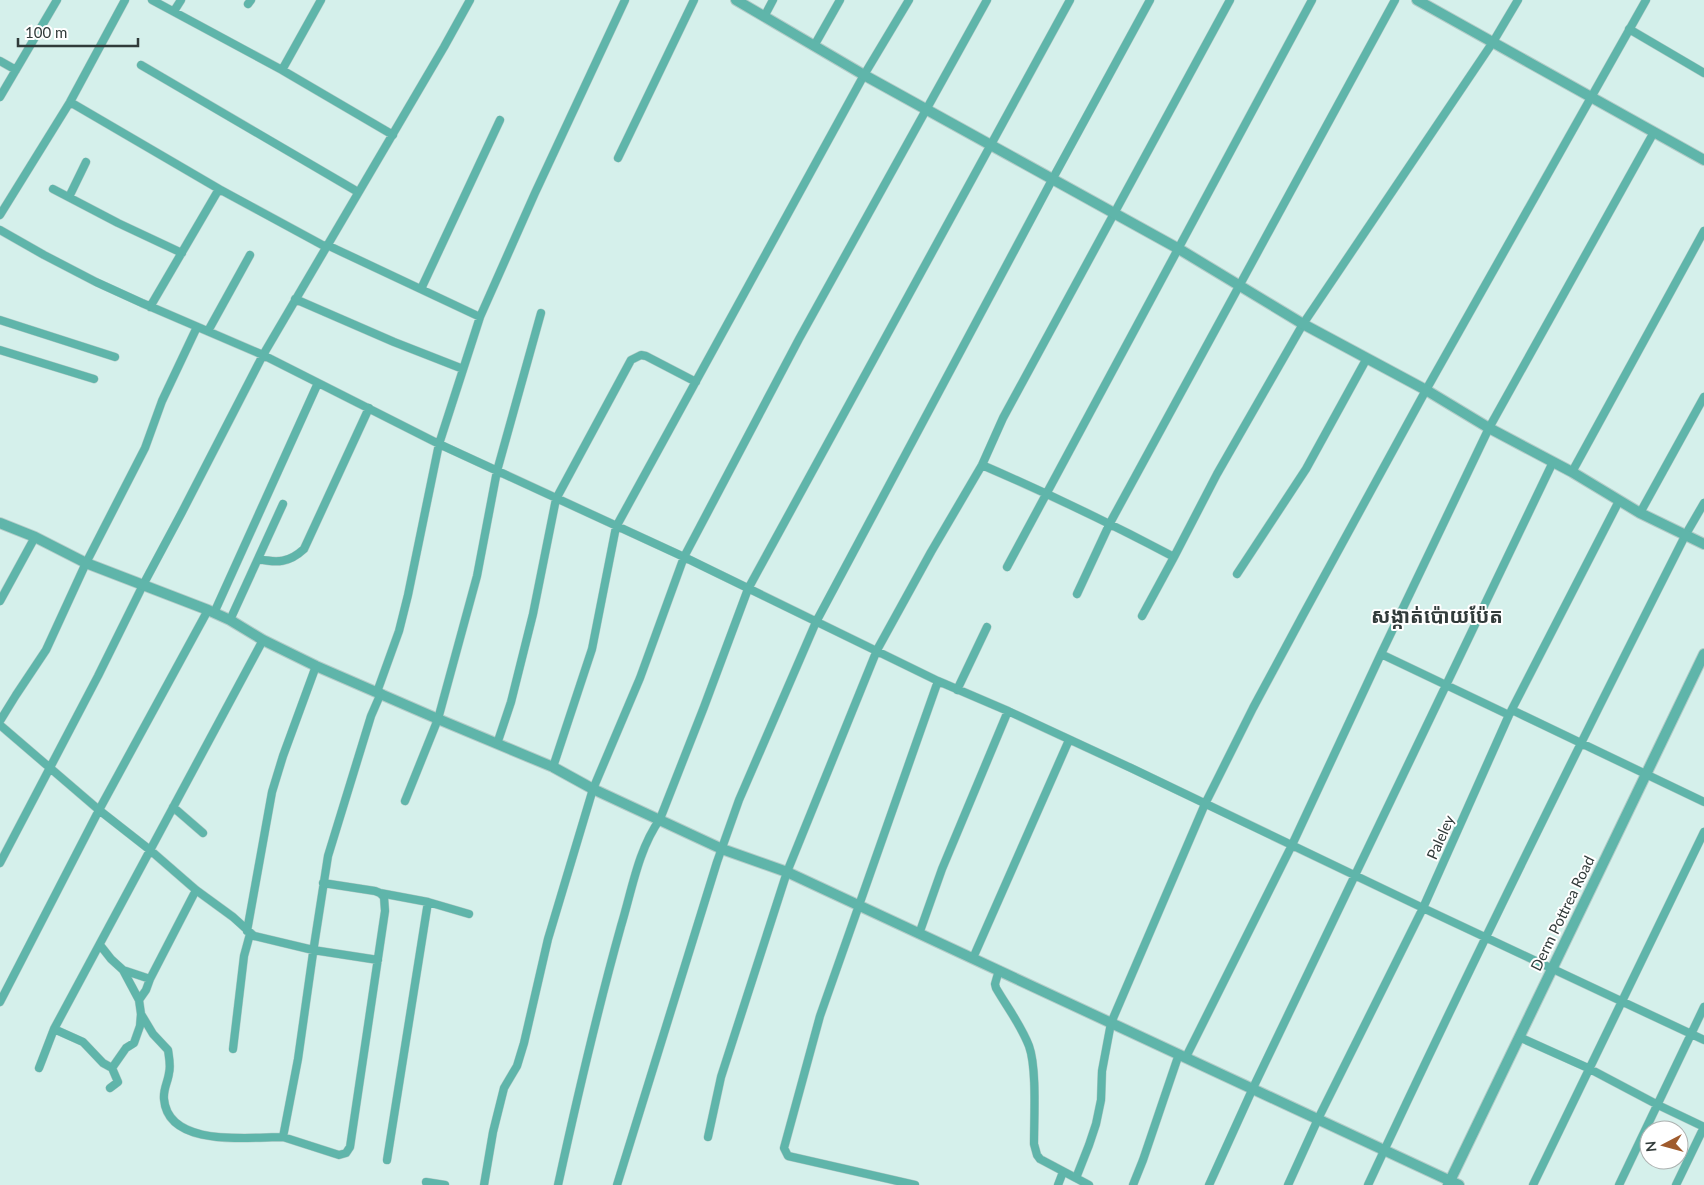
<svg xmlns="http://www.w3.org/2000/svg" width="1704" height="1185" font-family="Lato,'Noto Sans Khmer',sans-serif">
<rect width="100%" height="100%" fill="#d5f0eb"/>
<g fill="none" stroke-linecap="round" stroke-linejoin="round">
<defs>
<path id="minor" d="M152 0 282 70 393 135
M248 4 251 0
M174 11 181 0
M764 17 773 0
M1629 29 1704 73
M814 46 840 0
M0 61 16 70
M141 65 358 192
M282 70 321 0
M0 97 57 0
M70 102 219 189 326 247
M618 158 694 0
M53 189 118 223 182 253
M69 197 86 162
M0 215 70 102 125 0
M0 230 44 255 96 282 142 303 263 355 439 444 684 557 938 681 1008 711 1131 768 1423 908 1704 1040
M327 245 480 317
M421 289 500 120
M295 299 394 342 463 369
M150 307 219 189
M0 320 115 357
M208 331 250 255
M0 350 94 379
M982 465C1049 494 1110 523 1174 557
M1572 472 1704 231
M1640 513 1704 397
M258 559C277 563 289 563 304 549L369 408
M1007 567 1312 0
M1237 574 1306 469 1367 358
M1077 594 1110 523 1395 0
M0 601 35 537
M214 613 318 383
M1142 616 1174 557 1217 474 1303 324 1493 42 1518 0
M230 620 283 504
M1381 654 1509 715
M957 690 987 627
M377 692 399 631 408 595 439 444 480 317 535 193 625 0
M1512 710 1704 802
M0 721 16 695 46 650 86 563 145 448 162 401 197 327
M0 725 99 810 150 850 196 890 233 917 254 936 313 950 378 960
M497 744 511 702 533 614 556 499 631 360 641 355 646 356 696 382
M553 767 592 649 616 527 864 75 909 0
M405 801 438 719 477 576 497 471 541 313
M173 807 203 833
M0 863 98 676 143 585 181 514 263 355 444 47 470 0
M380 893 428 902 469 914
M247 931 272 792 283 756 316 666
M919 934 942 869 1008 711
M100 945 111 959 123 970 150 979
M973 958 1069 740
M123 970 139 1000
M999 970 995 984 996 988C1007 1007 1021 1025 1029 1046 1037 1068 1034 1118 1034 1144L1037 1155 1040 1159 1089 1185
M0 1002 99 810 208 610
M141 1014 153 1034 168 1050C169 1057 171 1066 169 1073 168 1082 163 1089 164 1099 168 1148 249 1137 283 1137L298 1059 314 946 328 856 371 716 381 693
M54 1029 83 1042 103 1063 112 1068 118 1082 110 1088
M1519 1037 1588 1068 1658 1105 1704 1127
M233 1049 244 956 250 934
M1186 1057 1292 845 1381 654 1489 428 1654 132
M39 1068 54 1029 263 640
M112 1068 126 1048 134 1043 140 1026 141 1014 139 1000 146 990 150 979 196 890
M283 1137 339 1155 346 1153 350 1147 385 911 384 897 380 893 375 891 323 883
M708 1137 721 1077 787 872 877 650 931 552 982 465 1003 418 1230 0
M387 1160 428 902
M1076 1178 1089 1145 1096 1124 1101 1100 1102 1071 1111 1023 1205 804 1253 708 1303 615 1426 390 1646 0
M426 1182 445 1185
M484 1185 493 1132 504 1088 517 1066 524 1043 548 939 593 789 640 678 684 557 799 339 987 0
M558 1185C577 1098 597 1012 621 926 632 890 638 850 660 819L704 707 748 589 1070 0
M617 1185 717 862 739 800 816 622 1052 180 1150 0
M915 1185 788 1156 784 1148 820 1016 938 681
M1058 1185 1063 1172
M1133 1185 1143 1160 1179 1054
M1209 1185 1253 1088 1553 462
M1288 1185 1318 1119 1423 908 1509 715 1619 501
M1368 1185C1470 966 1577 749 1686 534L1704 503
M1533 1185 1704 832
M1619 1185 1704 1007
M1676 1185 1704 1127"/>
<path id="tertiary" d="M736 0 864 75 1179 249 1303 324 1426 390 1489 428 1572 472 1640 513 1704 544
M1417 0 1704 160
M0 523 35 537 86 563 208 610 230 620 263 640 316 666 438 719 553 767 593 789 722 849 787 872 1459 1185
M1448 1185 1704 654"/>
</defs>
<use href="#minor" stroke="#b4ccc8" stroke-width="9"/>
<use href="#tertiary" stroke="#b4ccc8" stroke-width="12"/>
<use href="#minor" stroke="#5fb5aa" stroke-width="8"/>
<use href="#tertiary" stroke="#5fb5aa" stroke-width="10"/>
</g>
<g text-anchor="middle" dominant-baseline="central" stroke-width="4" stroke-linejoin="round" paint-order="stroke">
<g font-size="15" fill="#313b3a" stroke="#fff">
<text transform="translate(1440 837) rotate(-66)">Paleley</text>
<text transform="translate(1562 913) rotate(-64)">Derm Pottrea Road</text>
</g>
<g font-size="20" font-weight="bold" fill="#313b3a" stroke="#fff">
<text x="1437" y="615">សង្កាត់ប៉ោយប៉ែត</text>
</g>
</g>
<g transform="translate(1664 1145) rotate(264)"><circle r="24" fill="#ffffff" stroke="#adb1b0"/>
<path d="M0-4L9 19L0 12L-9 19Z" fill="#9f5b2d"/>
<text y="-8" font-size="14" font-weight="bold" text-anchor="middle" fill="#313b3a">N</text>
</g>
<path d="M18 38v8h120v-8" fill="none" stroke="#313b3a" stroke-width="2.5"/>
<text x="25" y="38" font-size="15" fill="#313b3a" stroke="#ffffff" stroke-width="4" paint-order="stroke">100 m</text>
</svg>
